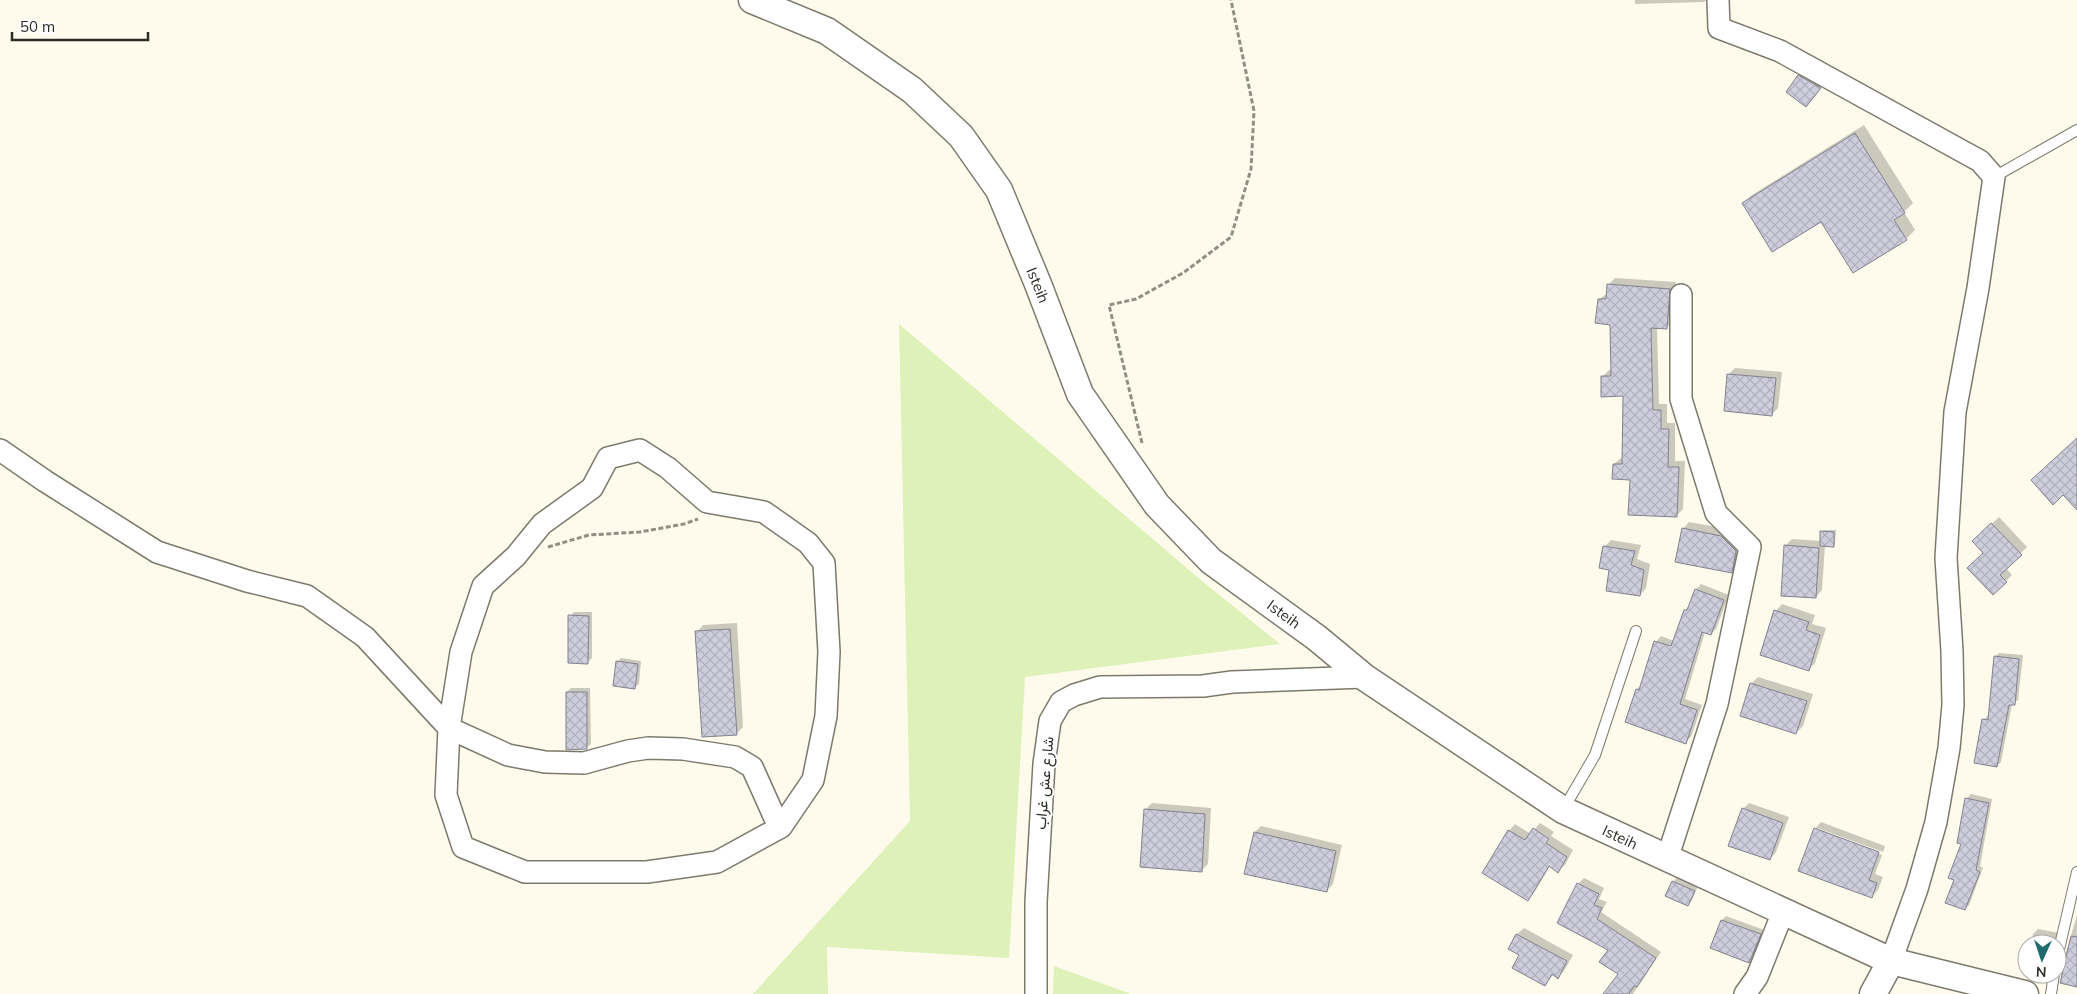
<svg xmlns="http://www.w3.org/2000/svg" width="2077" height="994" font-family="Mulish,Vazirmatn,sans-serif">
<defs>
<pattern id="building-cross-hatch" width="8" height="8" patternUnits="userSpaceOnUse" patternTransform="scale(1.25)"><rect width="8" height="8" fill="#cecddc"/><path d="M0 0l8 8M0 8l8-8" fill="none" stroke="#b1b0bd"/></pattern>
</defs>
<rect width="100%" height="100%" fill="#fefbec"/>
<path fill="#ddf1b8" d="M899 324 1207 585 1280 644 1025 677 1009 958 827 947 828 994H753L910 821Z
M1054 966 1131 994H1053Z"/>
<path fill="#0003" d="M1635 0H1707L1704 2 1635 4Z
M1803 72 1824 83 1806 106 1799 76Z
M1864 125 1913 203 1904 212 1915 230 1906 239 1743 203 1752 195Z
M1615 278 1676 282 1673 321 1667 327H1657L1659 404H1667V423H1675V461H1685L1683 509 1676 516 1614 464 1621 458H1623L1625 395 1602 377 1609 370H1612L1611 323 1599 299 1608 293V285Z
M1735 368 1782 372 1778 408 1772 414 1729 374Z
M1999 517 2027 547 2006 568 2012 575 1993 594 1985 552 1974 541Z
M1689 522 1728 529 1742 544 1738 565 1731 572 1683 529Z
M1823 530H1836L1835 544 1834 546 1825 545 1822 590 1816 597 1785 546 1792 539 1821 541Z
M1611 540 1641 545 1637 559 1650 564 1646 588 1640 595 1611 568 1604 547Z
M1701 584 1729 595 1716 629 1711 634 1705 632 1685 699 1702 705 1691 737 1685 742 1626 721 1637 689 1642 684 1656 642 1661 636 1674 641 1685 610 1690 606 1696 590Z
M1782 604 1815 615 1812 624 1826 628 1815 663 1808 670 1776 611Z
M574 612H592V658L588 662 570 616Z
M737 623 743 727 736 734 697 632 703 625Z
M1999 653 2023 655 2018 700 2012 704 2001 762 1997 766 1975 762 1984 719 1989 715 1995 657Z
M621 658 641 661 639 684 634 688 617 662Z
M1758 677 1813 694 1803 726 1796 733 1751 684Z
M571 688H590L591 744 586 748 567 692Z
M1971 794 1992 799 1980 866 1983 868 1969 905 1965 909 1955 879 1963 843 1966 799Z
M1152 803 1211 808 1208 864 1201 871 1145 810Z
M1749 803 1789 817 1776 852 1770 859 1743 809Z
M1821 822 1885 846 1883 852 1817 828V830L1882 855 1875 874 1883 877 1878 890 1871 897 1815 829Z
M1540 823 1554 832 1551 836 1573 850 1565 865 1558 871 1550 866 1534 893 1527 900 1509 831 1515 824 1531 834Z
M1261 826 1342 845 1333 884 1326 891 1255 832Z
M1584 878 1604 888 1599 899 1607 902 1601 912 1661 952 1633 994H1609L1620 974 1578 884Z
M1677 878 1698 886 1692 900 1688 904 1673 882Z
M2077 915V985L2061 982 2062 971 2057 967V956L2061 960 2064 959Z
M1726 916 1764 930 1753 957 1749 961 1722 920Z
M1524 928 1573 955 1564 971 1558 977 1554 974 1545 985 1521 954 1510 948 1517 934Z
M2038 929 2059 933 2057 944H2031L2033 934Z
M2027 970V974H2051L2045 980 2026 977Z"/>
<path fill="url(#building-cross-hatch)" stroke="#82818e" d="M1798 75 1821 88 1806 107 1786 92Z
M1855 133 1905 213 1894 220 1907 240 1853 273 1821 222 1772 252 1742 203Z
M1607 284 1670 289 1667 329 1651 328 1653 410H1661V429H1669L1668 467H1679L1677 517 1628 515 1630 480 1612 479 1613 464H1622L1623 396 1601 397V376H1611L1610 325 1595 323 1598 299H1606Z
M1727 374 1776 378 1772 416 1724 411Z
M2077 438V510L2063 495 2053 505 2031 480Z
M1991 523 2022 555 2000 575 2007 582 1993 595 1967 568 1983 553 1972 541Z
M1682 528 1721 536 1736 551 1732 573 1675 562Z
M1820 531 1834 532V547L1820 546Z
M1784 545 1819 548 1816 598 1781 596Z
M1603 546 1635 551 1631 565 1644 570 1640 596 1606 591 1609 570 1599 568Z
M1695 589 1724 600 1711 635 1702 632 1680 704 1697 710 1686 744 1625 722 1636 689 1639 690 1654 641 1671 646 1684 610H1687Z
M1774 610 1809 622 1806 630 1820 635 1809 671 1760 655Z
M568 615 589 616 588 664 568 663Z
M730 629 737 735 702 737 695 631Z
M1994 656 2019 659 2015 705H2009L1997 767 1974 763 1982 719 1988 720Z
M616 661 638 664 635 689 613 686Z
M1750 683 1807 701 1796 734 1740 716Z
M566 692H587V749L566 750Z
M1965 798 1989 803 1976 870 1980 872 1965 910 1945 903 1954 880 1948 878 1961 844 1957 843Z
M1742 808 1783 823 1770 860 1728 846Z
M1144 809 1205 814 1202 872 1140 867Z
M1533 828 1549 839 1546 843 1567 857 1558 873 1549 866 1528 901 1482 873 1508 830 1525 840Z
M1814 828 1879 852 1869 880 1877 883 1872 898 1798 871Z
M1254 832 1336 851 1327 892 1244 874Z
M1672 881 1695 891 1688 906 1665 896Z
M1577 883 1599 894 1594 905 1602 908 1597 919 1656 958 1637 987 1634 986 1629 994H1603L1618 974 1599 962 1608 950 1557 923Z
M1721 920 1761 934 1749 963 1710 948Z
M1516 934 1567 961 1558 979 1552 974 1545 986 1512 968 1519 955 1508 949Z
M2071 936 2077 937V987L2060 983Z"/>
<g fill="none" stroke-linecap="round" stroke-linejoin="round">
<defs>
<path id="service" d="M1994 177 2077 130
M1563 810 1595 755 1636 631
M2057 958 2077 872
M2051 994 2054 974"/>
<path id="minor" d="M1718 0 1719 28 1780 51 1980 161 1994 177 1978 288 1955 412 1946 558 1952 651 1953 705 1949 748 1936 822 1917 889 1891 961
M0 450 45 481 157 552 247 581 307 596 365 637 449 728 508 755 545 762 584 763 628 751 648 748 683 749 735 757 752 767 774 816 781 827
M640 450 668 468 707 502 764 512 808 543 824 563 829 652 826 716 813 780 781 827 717 862 647 872H525L463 847 446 795 449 728 461 652 483 586 516 556 542 524 592 488 608 458Z
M1667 859 1717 704 1750 547 1716 513 1681 399V295
M1036 994V902L1044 764 1050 721 1061 702 1074 695 1100 687 1203 686 1232 682 1364 677
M1745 994 1757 977 1783 912"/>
<path id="tertiary" d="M752 0 827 31 912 90 961 136 999 190 1038 284 1080 394 1157 505 1211 561 1317 638 1364 677 1563 810 1891 961 2025 994
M1873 994 1891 961"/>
</defs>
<use href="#service" stroke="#7c7a6d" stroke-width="12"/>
<use href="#minor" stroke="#7c7a6d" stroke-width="24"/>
<use href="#tertiary" stroke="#7c7a6d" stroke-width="29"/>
<path stroke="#918f85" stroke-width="3" stroke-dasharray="5 2.5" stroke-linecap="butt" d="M1142 443 1109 305 1136 299 1183 273 1231 237 1251 169 1254 111 1231 0
M548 547 589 535 640 532 684 524 698 519"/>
<use href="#service" stroke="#fff" stroke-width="10"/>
<use href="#minor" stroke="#fff" stroke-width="21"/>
<use href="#tertiary" stroke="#fff" stroke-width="26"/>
</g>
<g text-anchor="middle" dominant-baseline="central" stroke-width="4" stroke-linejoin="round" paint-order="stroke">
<g font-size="15" fill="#2c2b26" stroke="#fff">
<text transform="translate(1038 285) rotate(68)">Isteih</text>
<text transform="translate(1284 614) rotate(36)">Isteih</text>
<text transform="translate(1044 783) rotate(-85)">شارع عش غراب</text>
<text transform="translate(1620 837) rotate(25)">Isteih</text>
</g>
</g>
<g transform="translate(2042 959) rotate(183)"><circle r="24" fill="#ffffff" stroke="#abaaa8"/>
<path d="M0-4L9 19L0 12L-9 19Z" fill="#1e6a6f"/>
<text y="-8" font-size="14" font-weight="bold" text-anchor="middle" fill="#2c2b26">N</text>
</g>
<path d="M12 32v8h136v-8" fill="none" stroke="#2c2b26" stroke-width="2.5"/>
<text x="20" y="32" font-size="15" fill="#2c2b26" stroke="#ffffff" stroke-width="4" paint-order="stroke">50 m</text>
</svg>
